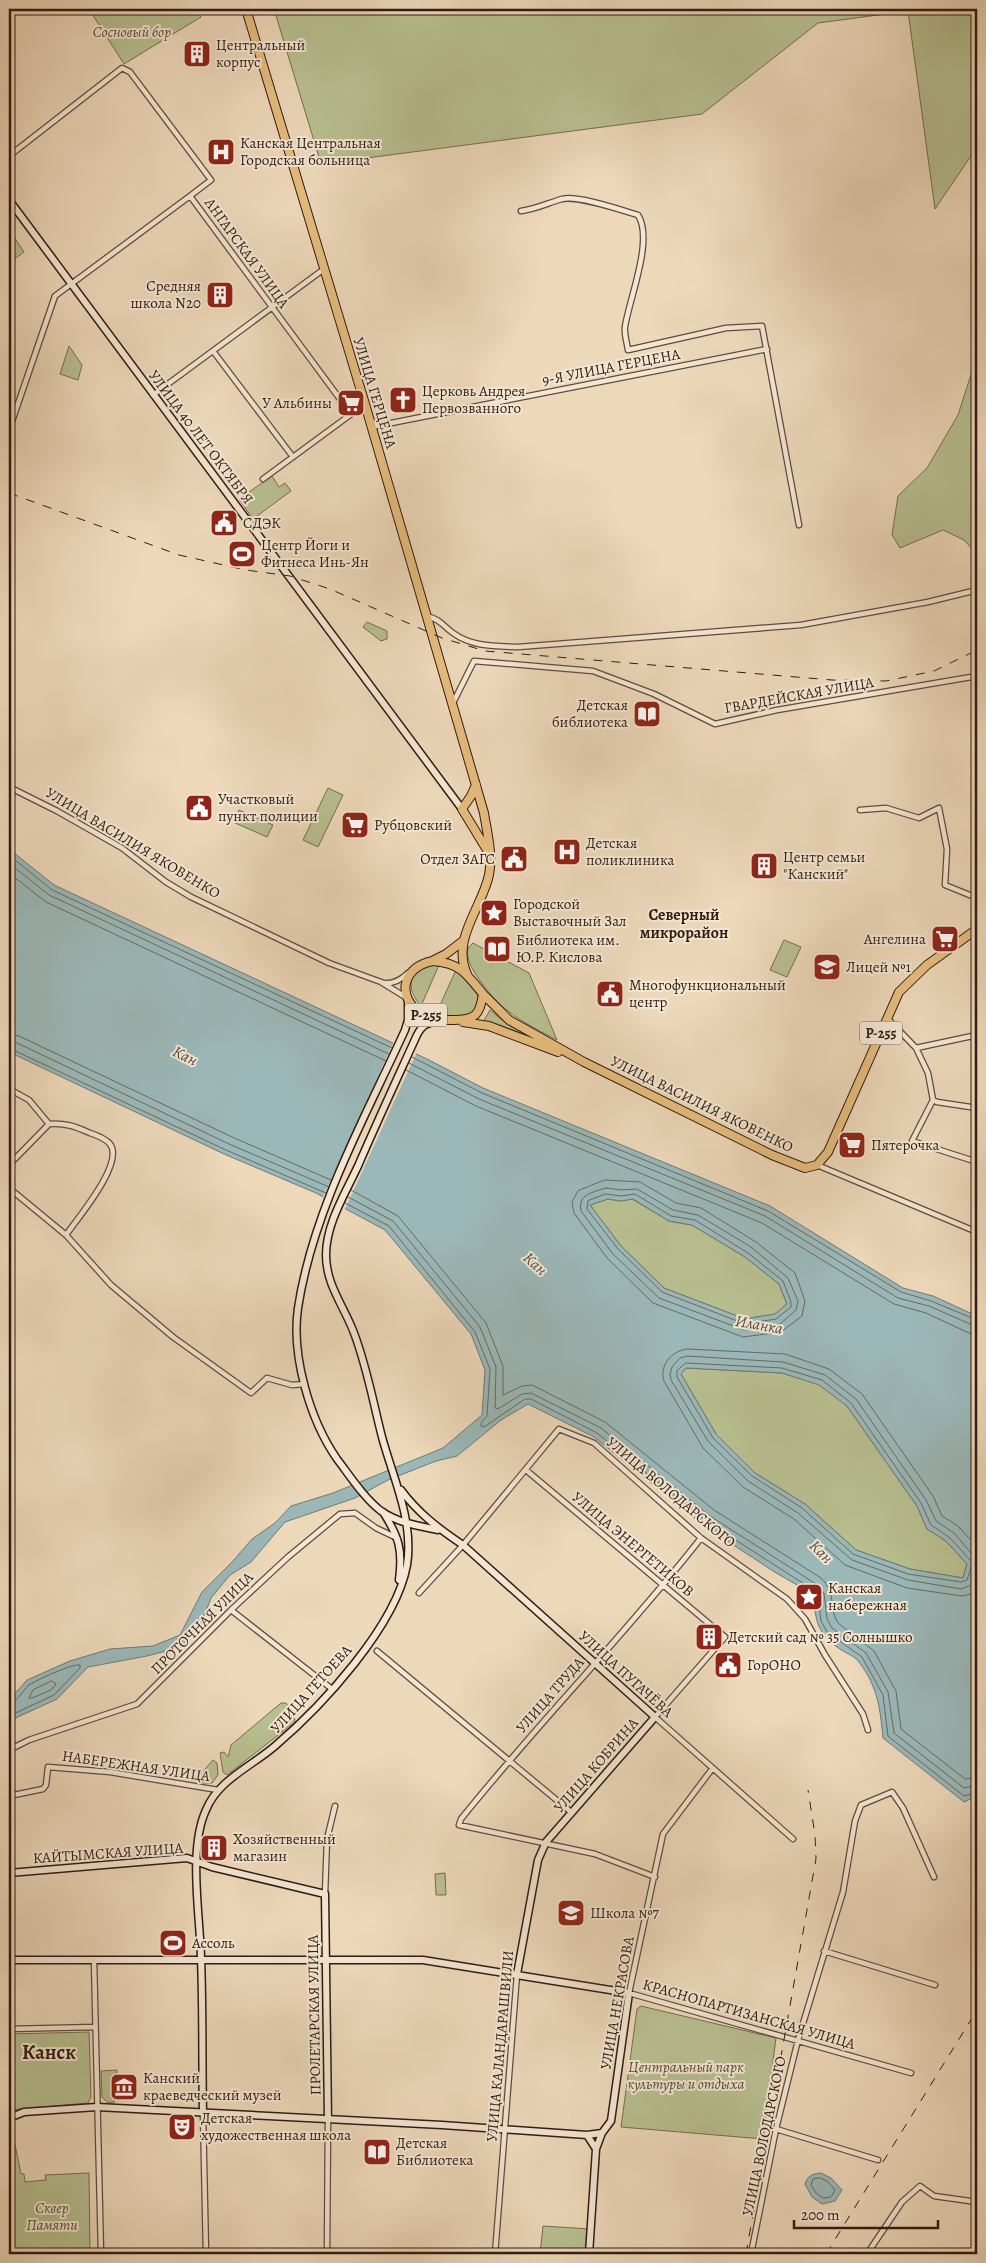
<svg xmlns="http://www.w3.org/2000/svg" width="986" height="2263" font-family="Alegreya,serif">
<rect width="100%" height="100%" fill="#edd8ba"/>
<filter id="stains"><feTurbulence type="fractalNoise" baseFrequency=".004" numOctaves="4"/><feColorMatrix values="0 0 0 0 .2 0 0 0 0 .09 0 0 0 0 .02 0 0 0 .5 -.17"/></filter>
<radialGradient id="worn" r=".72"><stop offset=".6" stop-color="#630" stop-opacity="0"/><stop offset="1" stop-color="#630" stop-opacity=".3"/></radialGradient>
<path fill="#b8bf90" stroke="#746d51" d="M89 9H195L201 17 124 64Z
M274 9H977V147L935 209 908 11 818 23 702 114 321 164Z
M10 231 24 252 12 261 9 256Z
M69 346 82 365 78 380 60 374Z
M977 356V552L974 551 964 540 943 530 900 548 892 535 898 496 927 468 958 415Z
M272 476 279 487 285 483 291 491 253 519 239 499Z
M367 622 387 631V639L381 641 363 627Z
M328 788 343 795 318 847 303 840Z
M239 810 273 825 267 837 233 822Z
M784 940 801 947 787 977 770 970Z
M473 943 529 973 557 1040C523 1022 501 1012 479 979 472 969 466 960 468 948Z
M430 965H439L421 1006C411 994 406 982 418 969Z
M456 970 478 995 476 1010 466 1017 436 1014Z
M490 1010 502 1020 565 1053 483 1022Z
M608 1199 621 1201 632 1199 669 1221 692 1225 745 1257 779 1284 787 1304 775 1314 745 1319 664 1288 621 1246 590 1205Z
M686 1368 782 1373 819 1384 847 1406 917 1506 927 1529 946 1541 967 1564 963 1578 910 1569 856 1550 805 1504 755 1473 716 1434 681 1374Z
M281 1703H286L294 1715 295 1722 227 1775 223 1772 220 1753 224 1752 228 1757 231 1745Z
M213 1760 217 1763 218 1775 212 1783H203L198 1777Z
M445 1873 446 1895H436L435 1874Z
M641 2006 776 2038 763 2139 621 2127 637 2009Z
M89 2032 91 2097 88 2103 9 2110V2034Z
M117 2070 114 2103 107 2102 102 2097 101 2071Z
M12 2130 21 2174H24L25 2182 46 2180 45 2175 89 2173 90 2254H9V2133Z
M543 2226 590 2229 587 2254H540Z"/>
<path fill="#9bb8b8" stroke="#707976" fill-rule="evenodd" d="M9 849 54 885 427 1059 483 1088 770 1206 903 1288 933 1296 977 1316V1796L964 1802 883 1738C880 1708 878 1687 859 1662 855 1656 845 1653 840 1649 817 1634 816 1621 813 1596L809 1592 773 1571 703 1525 594 1437 528 1404 501 1420 457 1456 436 1461 388 1480 355 1498 285 1522 251 1562 230 1575 211 1598 201 1624 181 1647 147 1656 88 1667 57 1699 9 1721V1700L27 1680 70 1661 110 1649 153 1646 180 1635 202 1592 233 1561 252 1539 275 1523 291 1506 333 1493 443 1448 482 1415 485 1370 471 1334 385 1230 316 1193 224 1154 9 1052ZM608 1199 621 1201 633 1199 669 1221 692 1225 745 1257 779 1284 787 1304 775 1314 745 1319 664 1288 621 1246 590 1205ZM686 1368 782 1373 819 1385 847 1406 917 1506 927 1529 946 1541 967 1564 963 1578 910 1569 856 1550 805 1504 755 1473 716 1434 681 1374Z
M821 2173 831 2178 842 2190 835 2201 822 2204 812 2197 805 2184C808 2175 812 2174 821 2173Z"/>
<path fill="#edd8ba" d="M394 1041 417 1052 344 1211 322 1199Z"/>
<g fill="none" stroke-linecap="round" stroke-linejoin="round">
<path stroke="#666a65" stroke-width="1" d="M9 855 52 890 392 1048
M9 863 49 895 389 1054
M9 873 46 902 386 1061
M9 1034 19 1036 232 1137 331 1180
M9 1041 15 1042 229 1144 329 1187
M9 1048 226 1150 326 1193
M412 1057 482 1093 768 1211 901 1292 931 1301 977 1320
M409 1063 479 1099 765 1216 898 1298 929 1306 977 1327
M406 1070 476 1106 762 1223 894 1304 926 1313 969 1333 977 1334
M605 1180 640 1182 676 1203 701 1208 756 1242 795 1273 805 1301 802 1316 781 1332 743 1337 653 1303 607 1258 574 1213 572 1202 578 1191Z
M606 1188 621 1190 637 1189 673 1210 698 1215 751 1247 788 1278 798 1301 796 1310 779 1325 744 1330 659 1298 613 1254 581 1211C577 1194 594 1192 606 1188Z
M351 1190 398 1216 486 1323 503 1366V1395L522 1386 532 1385 605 1422 714 1510 821 1578C837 1593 828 1607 838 1623L874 1651 896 1691 901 1729 965 1779 977 1778
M606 1194 621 1196 635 1194 671 1216 695 1220 748 1253 783 1281 791 1302V1307L776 1319 745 1324 662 1292 618 1249 587 1209 588 1201Z
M348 1197 393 1221 480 1327 496 1367 495 1408 498 1409 522 1394 531 1393 601 1428 710 1516 816 1584 824 1593 827 1619 832 1628 866 1653 888 1692 894 1733 964 1788 977 1785
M345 1203 389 1226 475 1332 490 1369 487 1416 481 1423V1426L484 1427 525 1399H531L597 1433 706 1521 812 1589 818 1595 821 1621 827 1632 862 1657 883 1695 888 1736 964 1796 977 1792
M686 1363 782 1368 822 1380 851 1403 921 1503 931 1525 949 1537 971 1561 972 1565 967 1580 961 1582 908 1574 853 1554 802 1508 752 1476 713 1438 677 1377V1371Z
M977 1547 958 1526 942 1516 933 1496 862 1394 829 1369 785 1354 687 1349C671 1351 659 1366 664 1381L703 1448 743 1487 794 1519 845 1565 907 1588 962 1596 971 1594 977 1589
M977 1560 954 1533 936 1521 926 1500 856 1399 825 1375 783 1362 687 1356 680 1358 672 1367 670 1374 671 1380 708 1441 748 1481 798 1513 852 1560 908 1580 961 1589 971 1585 977 1569
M52 1681 56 1684 51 1690 32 1698H29L33 1690Z
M9 1703C18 1702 22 1691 29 1685 36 1680 74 1663 80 1665V1668L54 1695 9 1716
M821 2178 828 2182 835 2190 831 2197 823 2198 816 2193 811 2185 813 2179Z"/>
<defs>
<path id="street" d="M9 156 122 68 130 72 211 180 190 196 351 414
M521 211C536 209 548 203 562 199 578 195 621 210 638 215 654 240 629 299 625 327 624 334 627 343 628 350L726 328 762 326 799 525
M213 351 293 457
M153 395 324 269
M371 427 767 349
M9 430 55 296 190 196
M263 479 365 404
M427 616C441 620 442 625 453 633 472 647 495 646 518 647L801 625 928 602 977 590
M453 703 474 661 593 671 654 694 715 724 777 710 977 676
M9 787 57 811 122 848 166 882 191 897 329 963 381 982 407 998
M860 810 886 808 919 818 939 808 947 849 945 885 977 898
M384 983C394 984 401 980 408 973
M887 1018 916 1048 928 1073 933 1100 937 1102 977 1108
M916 1048 977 1035
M9 1089 29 1100 49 1124 9 1165
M933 1100 912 1141 977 1162
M49 1124C66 1123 74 1126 90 1133 96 1135 106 1139 110 1144 125 1163 77 1219 66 1235
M817 1165 977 1232
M9 1188 66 1235 111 1285 173 1337 251 1393 267 1378 292 1385 305 1384
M526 1470 725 1637 655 1717 793 1839
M419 1593 463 1545 559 1429 594 1443 701 1538 787 1599 805 1619 825 1655 863 1714 868 1730
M231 1610 332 1689
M377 1651 571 1812
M9 1750 29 1740 137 1704 231 1610 288 1557 340 1514 355 1513 376 1528 397 1538
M712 1769 663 1834 629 1993 911 2073
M9 1796 43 1789 46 1785 48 1767 110 1772 218 1790
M655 1877 595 1854 459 1825 461 1819C538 1723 625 1635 701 1538
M325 1894 327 1839 335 1806
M824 1951 935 1985
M94 1960 101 2254
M9 2029 95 2027
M203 2113 206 2254
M776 2129 878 2160
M327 2254 328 2120
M495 2254 517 1974
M751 2254 776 2129 798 2040 843 1892 855 1821 861 1805 892 1792 903 1808 934 1877
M867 2254 902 2202 920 2186 934 2196 977 2202"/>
<path id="secondary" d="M9 200 462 809
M408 1000V1020L405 1030C364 1120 313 1210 298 1308 291 1356 310 1420 337 1459 350 1476 364 1498 381 1511 398 1523 419 1526 438 1530
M401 1490C418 1513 439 1529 463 1545L655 1717 546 1842 538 1860 517 1974
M383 1512C399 1537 403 1550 399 1580
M9 1873 187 1858 212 1867 325 1894 328 2120
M9 1960H423L629 1993 611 2121 602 2133 596 2149 589 2254
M203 2113C202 2061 203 2010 201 1958 200 1915 188 1849 206 1810 218 1780 252 1766 275 1746 322 1706 396 1626 407 1565 414 1521 393 1478 382 1437 373 1402 367 1367 354 1333 344 1306 326 1285 326 1255 326 1224 345 1194 358 1166 377 1122 397 1079 417 1035 422 1025 427 1023 438 1021
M9 2118 24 2112 97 2107 442 2125 587 2135 602 2133
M587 2135 596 2149"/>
<path id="primary" d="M246 9 365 404 484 813C487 832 493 855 489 875 482 908 451 939 467 974
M476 785 471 796 462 809 487 850
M434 960 446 954 463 941
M433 961C460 963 467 974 483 994 480 1015 475 1020 454 1020 442 1020 430 1020 420 1013 395 995 404 966 433 961Z
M483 994 509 1020 584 1062 772 1155 805 1168 817 1165 828 1152 899 992 927 965 977 929
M463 1022 489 1026 558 1052"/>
</defs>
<use href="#street" stroke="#5f4a3c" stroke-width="7"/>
<use href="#secondary" stroke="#301b12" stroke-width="9"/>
<use href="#primary" stroke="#301b12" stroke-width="10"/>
<use href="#street" stroke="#f3e6d2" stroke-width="4.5"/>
<use href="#secondary" stroke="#f3e6d2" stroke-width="6"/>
<use href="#primary" stroke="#e6bc7d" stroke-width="8"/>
<path stroke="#301b12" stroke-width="1" stroke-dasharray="9 9" stroke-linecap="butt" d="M419 13 452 9
M9 493 179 555 246 570 290 576 330 589 442 638 485 651 832 680 886 681 934 671 977 650
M746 2254 816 1859 815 1835 808 1790
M826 2254 977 2010"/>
</g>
<defs>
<symbol id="building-square" viewBox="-11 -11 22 22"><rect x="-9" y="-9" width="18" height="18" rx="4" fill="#8f2418" stroke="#f3e6d2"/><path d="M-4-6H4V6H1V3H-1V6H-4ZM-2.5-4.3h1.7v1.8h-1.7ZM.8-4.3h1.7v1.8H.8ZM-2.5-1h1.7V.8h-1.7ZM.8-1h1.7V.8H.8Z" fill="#fff"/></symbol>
<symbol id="hospital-square" viewBox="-11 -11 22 22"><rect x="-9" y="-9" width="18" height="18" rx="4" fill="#8f2418" stroke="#f3e6d2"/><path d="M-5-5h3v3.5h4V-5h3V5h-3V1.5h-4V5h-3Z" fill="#fff"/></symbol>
<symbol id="church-square" viewBox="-11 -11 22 22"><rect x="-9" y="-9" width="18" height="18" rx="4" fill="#8f2418" stroke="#f3e6d2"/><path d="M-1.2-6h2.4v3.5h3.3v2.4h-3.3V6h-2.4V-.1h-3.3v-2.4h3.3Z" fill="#fff"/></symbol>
<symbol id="supermarket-square" viewBox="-11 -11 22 22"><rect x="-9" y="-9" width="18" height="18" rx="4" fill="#8f2418" stroke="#f3e6d2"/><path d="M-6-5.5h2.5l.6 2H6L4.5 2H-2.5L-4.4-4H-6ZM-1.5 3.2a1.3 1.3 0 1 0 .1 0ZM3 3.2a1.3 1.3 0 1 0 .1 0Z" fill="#fff"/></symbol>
<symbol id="civic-square" viewBox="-11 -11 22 22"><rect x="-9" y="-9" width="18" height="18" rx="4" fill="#8f2418" stroke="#f3e6d2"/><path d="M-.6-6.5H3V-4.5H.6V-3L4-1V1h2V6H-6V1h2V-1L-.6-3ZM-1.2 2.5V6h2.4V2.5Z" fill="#fff"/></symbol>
<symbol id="stadium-square" viewBox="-11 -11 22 22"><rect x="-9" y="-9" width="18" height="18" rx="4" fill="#8f2418" stroke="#f3e6d2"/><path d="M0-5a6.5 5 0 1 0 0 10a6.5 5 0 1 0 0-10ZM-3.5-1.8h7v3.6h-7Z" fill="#fff"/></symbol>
<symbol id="library-square" viewBox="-11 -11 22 22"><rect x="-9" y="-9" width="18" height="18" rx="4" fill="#8f2418" stroke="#f3e6d2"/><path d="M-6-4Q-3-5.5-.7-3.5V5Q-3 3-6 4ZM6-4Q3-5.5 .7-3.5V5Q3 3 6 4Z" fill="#fff"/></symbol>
<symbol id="sight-square" viewBox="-11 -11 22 22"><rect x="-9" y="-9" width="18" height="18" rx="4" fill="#8f2418" stroke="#f3e6d2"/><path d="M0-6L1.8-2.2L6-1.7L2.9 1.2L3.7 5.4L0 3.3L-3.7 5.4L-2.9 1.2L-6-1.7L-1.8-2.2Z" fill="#fff"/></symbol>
<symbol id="school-square" viewBox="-11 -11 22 22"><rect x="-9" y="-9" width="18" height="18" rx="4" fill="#8f2418" stroke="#f3e6d2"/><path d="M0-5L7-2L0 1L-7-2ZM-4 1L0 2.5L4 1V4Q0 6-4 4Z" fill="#fff"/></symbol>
<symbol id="museum-square" viewBox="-11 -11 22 22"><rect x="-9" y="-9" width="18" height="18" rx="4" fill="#8f2418" stroke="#f3e6d2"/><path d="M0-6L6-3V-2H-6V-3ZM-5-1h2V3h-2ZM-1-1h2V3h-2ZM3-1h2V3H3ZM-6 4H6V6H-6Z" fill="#fff"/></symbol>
<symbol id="theatre-square" viewBox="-11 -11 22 22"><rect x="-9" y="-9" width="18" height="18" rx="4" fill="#8f2418" stroke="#f3e6d2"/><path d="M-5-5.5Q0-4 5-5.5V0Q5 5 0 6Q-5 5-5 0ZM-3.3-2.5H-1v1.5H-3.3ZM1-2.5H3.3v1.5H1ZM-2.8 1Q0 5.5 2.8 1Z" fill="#fff"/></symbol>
</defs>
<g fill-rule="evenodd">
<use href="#building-square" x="181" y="38" width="32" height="32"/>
<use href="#hospital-square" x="205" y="136" width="32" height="32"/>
<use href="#building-square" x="204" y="279" width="32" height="32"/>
<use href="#church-square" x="387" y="384" width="32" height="32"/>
<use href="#supermarket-square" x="335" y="387" width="32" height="32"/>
<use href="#civic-square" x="208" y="507" width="32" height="32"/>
<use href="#stadium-square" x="226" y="538" width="32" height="32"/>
<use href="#library-square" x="631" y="698" width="32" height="32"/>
<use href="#civic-square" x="183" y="792" width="32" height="32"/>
<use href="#supermarket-square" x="339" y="809" width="32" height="32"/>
<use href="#hospital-square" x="551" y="836" width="32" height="32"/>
<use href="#civic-square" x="498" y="843" width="32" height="32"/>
<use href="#building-square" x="748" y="850" width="32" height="32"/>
<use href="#sight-square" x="478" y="897" width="32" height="32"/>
<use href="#supermarket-square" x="929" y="923" width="32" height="32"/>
<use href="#library-square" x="481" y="933" width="32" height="32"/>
<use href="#school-square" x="811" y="951" width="32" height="32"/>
<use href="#civic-square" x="594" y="978" width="32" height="32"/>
<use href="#supermarket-square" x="836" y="1129" width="32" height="32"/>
<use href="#sight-square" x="793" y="1581" width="32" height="32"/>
<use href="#building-square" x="693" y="1621" width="32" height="32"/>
<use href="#civic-square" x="712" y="1649" width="32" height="32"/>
<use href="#building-square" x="198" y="1832" width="32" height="32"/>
<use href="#school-square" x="555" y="1897" width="32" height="32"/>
<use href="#stadium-square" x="157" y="1927" width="32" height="32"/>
<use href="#museum-square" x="108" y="2071" width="32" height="32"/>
<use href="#theatre-square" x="166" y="2111" width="32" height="32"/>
<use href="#library-square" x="361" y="2136" width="32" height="32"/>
</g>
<g text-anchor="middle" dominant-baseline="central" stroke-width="4" stroke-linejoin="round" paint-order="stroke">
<g fill="#f3e6d2" stroke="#6a584c" stroke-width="1">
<rect x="405" y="1003.5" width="42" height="23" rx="4"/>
<rect x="860" y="1021.5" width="42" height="23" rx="4"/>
</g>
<g font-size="14" font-weight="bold" fill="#301b12">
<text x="426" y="1015">Р-255</text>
<text x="881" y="1033">Р-255</text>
</g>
<g font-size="15" font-style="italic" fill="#594c38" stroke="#f3e6d2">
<text x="132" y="32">Сосновый бор</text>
<text x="686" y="2067">Центральный парк<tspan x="686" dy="17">культуры и отдыха</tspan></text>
<text x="52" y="2208">Сквер<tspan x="52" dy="17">Памяти</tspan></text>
</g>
<g font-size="15" fill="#301b12" stroke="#f3e6d2" text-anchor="start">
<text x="216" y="45">Центральный<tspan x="216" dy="17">корпус</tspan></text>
<text x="240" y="143">Канская Центральная<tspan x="240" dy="17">Городская больница</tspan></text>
<text x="201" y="286" text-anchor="end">Средняя<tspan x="201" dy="17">школа N20</tspan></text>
<text x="422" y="391">Церковь Андрея<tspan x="422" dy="17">Первозванного</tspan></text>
<text x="332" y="403" text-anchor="end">У Альбины</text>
<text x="243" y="523">СДЭК</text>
<text x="261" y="545">Центр Йоги и<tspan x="261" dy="17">Фитнеса Инь-Ян</tspan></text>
<text x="628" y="705" text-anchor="end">Детская<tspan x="628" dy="17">библиотека</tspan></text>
<text x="218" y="799">Участковый<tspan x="218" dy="17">пункт полиции</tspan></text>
<text x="374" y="825">Рубцовский</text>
<text x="586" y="843">Детская<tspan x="586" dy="17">поликлиника</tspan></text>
<text x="783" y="857">Центр семьи<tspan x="783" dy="17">"Канский"</tspan></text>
<text x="495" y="859" text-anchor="end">Отдел ЗАГС</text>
<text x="513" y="904">Городской<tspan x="513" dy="17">Выставочный Зал</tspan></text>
<text x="926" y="939" text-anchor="end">Ангелина</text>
<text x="516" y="940">Библиотека им.<tspan x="516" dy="17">Ю.Р. Кислова</tspan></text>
<text x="846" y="967">Лицей №1</text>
<text x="629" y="985">Многофункциональный<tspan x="629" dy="17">центр</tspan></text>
<text x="871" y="1145">Пятерочка</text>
<text x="828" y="1588">Канская<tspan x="828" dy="17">набережная</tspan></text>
<text x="728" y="1637">Детский сад № 35 Солнышко</text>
<text x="747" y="1665">ГорОНО</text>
<text x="233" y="1839">Хозяйственный<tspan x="233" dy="17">магазин</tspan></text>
<text x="590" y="1913">Школа №7</text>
<text x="192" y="1943">Ассоль</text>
<text x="143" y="2078">Канский<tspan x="143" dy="17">краеведческий музей</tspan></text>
<text x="201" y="2118">Детская<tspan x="201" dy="17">художественная школа</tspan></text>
<text x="396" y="2143">Детская<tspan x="396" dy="17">Библиотека</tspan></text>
</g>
<g font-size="15" fill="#301b12" stroke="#f3e6d2">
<text transform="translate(247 253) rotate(54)">АНГАРСКАЯ УЛИЦА</text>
<text transform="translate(611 367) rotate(-11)">9-Я УЛИЦА ГЕРЦЕНА</text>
<text transform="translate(375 393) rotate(73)">УЛИЦА ГЕРЦЕНА</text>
<text transform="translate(201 437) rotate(53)">УЛИЦА 40 ЛЕТ ОКТЯБРЯ</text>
<text transform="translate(799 695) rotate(-10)">ГВАРДЕЙСКАЯ УЛИЦА</text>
<text transform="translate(133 843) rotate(31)">УЛИЦА ВАСИЛИЯ ЯКОВЕНКО</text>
<text transform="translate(702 1104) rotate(26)">УЛИЦА ВАСИЛИЯ ЯКОВЕНКО</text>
<text transform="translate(671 1492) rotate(40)">УЛИЦА ВОЛОДАРСКОГО</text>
<text transform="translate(633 1544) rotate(40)">УЛИЦА ЭНЕРГЕТИКОВ</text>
<text transform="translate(202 1623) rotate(-45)">ПРОТОЧНАЯ УЛИЦА</text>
<text transform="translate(626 1674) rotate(42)">УЛИЦА ПУГАЧЁВА</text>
<text transform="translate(311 1689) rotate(-48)">УЛИЦА ГЕТОЕВА</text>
<text transform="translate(550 1695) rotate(-49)">УЛИЦА ТРУДА</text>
<text transform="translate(596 1765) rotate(-49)">УЛИЦА КОБРИНА</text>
<text transform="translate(136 1766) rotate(8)">НАБЕРЕЖНАЯ УЛИЦА</text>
<text transform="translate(108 1853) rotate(-4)">КАЙТЫМСКАЯ УЛИЦА</text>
<text transform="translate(617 2003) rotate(-80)">УЛИЦА НЕКРАСОВА</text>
<text transform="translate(749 2014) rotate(16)">КРАСНОПАРТИЗАНСКАЯ УЛИЦА</text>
<text transform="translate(314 2015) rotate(-91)">ПРОЛЕТАРСКАЯ УЛИЦА</text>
<text transform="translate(500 2046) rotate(-85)">УЛИЦА КАЛАНДАРАШВИЛИ</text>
<text transform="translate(764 2136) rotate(-78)">УЛИЦА ВОЛОДАРСКОГО</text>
</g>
<g font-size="16" font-weight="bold" fill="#301b12" stroke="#f3e6d2">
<text x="684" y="915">Северный<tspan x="684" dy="18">микрорайон</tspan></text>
</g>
<g font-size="16" font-style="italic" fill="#504a44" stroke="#f3e6d2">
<text transform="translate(185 1056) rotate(27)">Кан</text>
<text transform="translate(535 1264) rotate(43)">Кан</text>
<text transform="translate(759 1325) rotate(10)">Иланка</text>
<text transform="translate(821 1552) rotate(45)">Кан</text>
</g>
<g font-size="20" font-weight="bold" fill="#301b12" stroke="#f3e6d2">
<text x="49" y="2052">Канск</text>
</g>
</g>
<rect width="986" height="2263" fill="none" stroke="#edd8ba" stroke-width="30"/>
<rect x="10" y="10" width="966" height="2243" fill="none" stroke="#301b12" stroke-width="2.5"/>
<rect x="15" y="15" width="956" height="2233" fill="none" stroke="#301b12"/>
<path d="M794 2220v8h144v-8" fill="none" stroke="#301b12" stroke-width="2.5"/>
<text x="801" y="2220" font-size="15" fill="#301b12" stroke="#f3e6d2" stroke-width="4" paint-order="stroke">200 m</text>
<rect width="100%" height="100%" filter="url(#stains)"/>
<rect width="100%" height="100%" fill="url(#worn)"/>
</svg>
